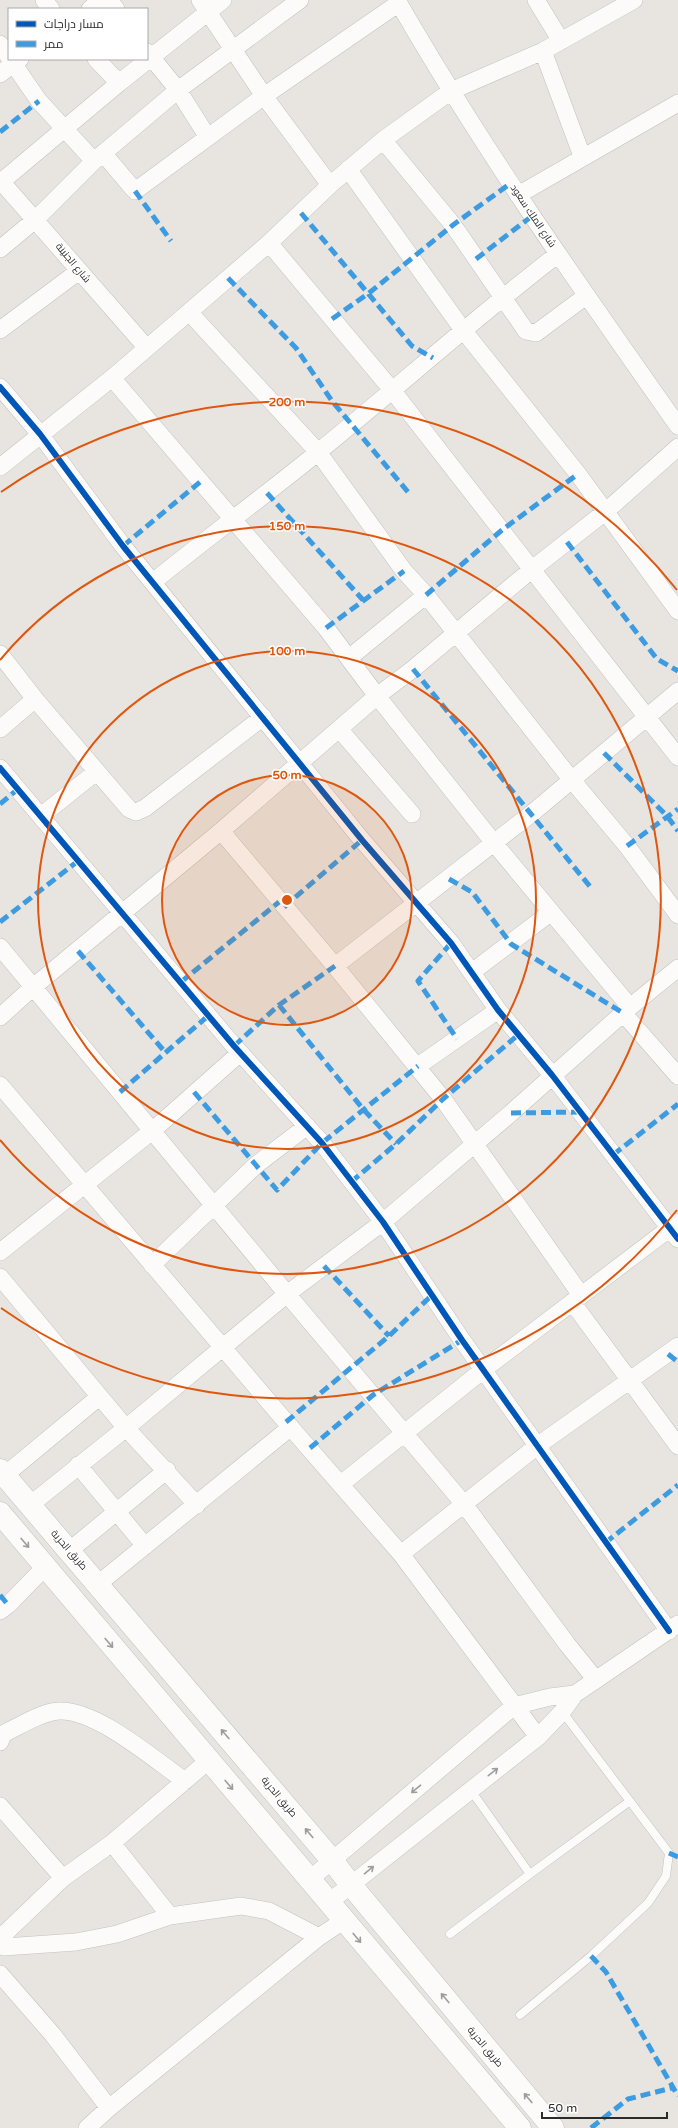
<svg xmlns="http://www.w3.org/2000/svg" width="678" height="2128" font-family="'Varela Round',Cairo,sans-serif">
<rect width="100%" height="100%" fill="#e8e5e0"/>
<g fill="none" stroke-linecap="round" stroke-linejoin="round">
<defs>
<path id="lane" d="M470 1789 530 1874
M450 1934 530 1874 630 1801
M520 2015 591 1956 648 1903 666 1876 669 1853 561 1710"/>
<path id="street" d="M44 0 51 9
M109 0 116 9
M200 0 264 96 330 185
M397 0C482 148 580 287 678 426
M536 0 561 41
M90 9 101 0
M0 44 9 57
M543 51 582 156
M147 52 178 90 207 136
M10 59 39 101 94 161
M96 59 119 83
M0 74 20 59
M383 140 453 225 526 331 536 333 586 296
M103 153 135 191 264 96 399 3
M348 169 463 330 578 474 678 611
M0 180 146 347
M1 182 119 83 223 0
M518 195 678 103
M269 243 392 390 678 757
M0 249 36 219 94 161 178 90 300 0
M189 312 318 452 404 571 426 595 571 779 627 846 678 915
M0 330 79 271
M112 378 326 628 377 696 494 843 630 1007
M0 387 40 434 123 546 362 840 451 943 498 1010 552 1075 678 1239
M0 467 112 378 189 312 269 243 330 185 383 140 451 91 543 51 634 0
M153 582C207 538 263 497 317 453 398 387 475 318 558 254
M0 654 35 699 129 809 136 812 145 808 263 717
M349 658 426 595
M0 729 35 699
M340 730 412 814
M0 768 234 1046 322 1143 383 1222 462 1340 669 1631
M41 816 96 772
M221 831 335 966 443 1099 581 1295
M0 947 287 1294 464 1504 567 1644 596 1680
M335 966 531 814 678 691
M472 972 550 913
M623 1013 678 1076
M0 1017 32 988 221 831 377 696 413 669 531 570 605 512 678 447
M418 1066 498 1010
M0 1085 286 1422 401 1554 538 1737
M0 1252 152 1131 240 1053
M152 1265 256 1165 307 1126
M0 1277 126 1428 197 1505
M572 1302 678 1446
M78 1465 145 1546
M5 1475 99 1397
M341 1484 483 1370 678 1222
M30 1505 126 1428 287 1294 383 1222 511 1113 630 1007 678 968
M69 1551 167 1470
M401 1554 537 1446 678 1346
M98 1584 291 1427
M0 1611 8 1605 45 1567
M0 1742 3 1734C20 1726 41 1712 59 1711 96 1709 155 1760 185 1781
M0 1806 63 1878 112 1843 208 1761
M112 1843 170 1916
M309 1880 514 1706 550 1697 575 1694
M328 1903 538 1737 562 1712 575 1694 678 1624
M319 1937 343 1921
M0 1938 63 1878
M0 1944 4 1947 76 1942 117 1934 170 1916 241 1906 269 1911 319 1937 109 2108 87 2128
M0 1974 53 2035 109 2108"/>
<path id="secondary" d="M0 1470 331 1859 351 1885 553 2128
M0 1513 520 2128"/>
</defs>
<use href="#lane" stroke="#c2c1c1" stroke-width="9"/>
<use href="#street" stroke="#c2c1c1" stroke-width="18"/>
<use href="#secondary" stroke="#c2c1c1" stroke-width="23"/>
<use href="#lane" stroke="#fcfbfa" stroke-width="8"/>
<use href="#street" stroke="#fcfbfa" stroke-width="17"/>
<use href="#secondary" stroke="#fcfbfa" stroke-width="22"/>
<path stroke="#3d9ce1" stroke-width="5" stroke-dasharray="10 5" stroke-linecap="butt" d="M0 132 39 101
M135 191 171 241
M301 213 412 346 433 358
M476 259 532 216
M228 278 296 348 332 401 408 492
M332 319 369 293 453 225 511 183
M267 493 363 600
M567 542 657 659 678 671
M123 546 200 482
M426 595 502 530 578 474
M326 628 404 571
M413 669 592 889
M604 753 667 816 678 831
M0 804 18 789
M627 846 678 809
M449 879 472 892 511 944 623 1013
M284 907 362 840
M0 922 78 861
M451 943 418 981 457 1039
M78 951 165 1052
M181 982 279 902
M279 1005 363 1109 396 1144
M234 1046 279 1005 335 966
M120 1092 209 1015
M194 1092 277 1190 322 1143 418 1066
M511 1113 581 1112
M613 1155 678 1104
M351 1182 396 1144 443 1099 518 1035
M324 1266 389 1336
M668 1354 678 1362
M286 1422 389 1336 432 1295
M310 1448 373 1395 462 1340
M605 1543 678 1485
M0 1595 8 1605
M669 1853 678 1857
M591 1956 606 1972 678 2096
M591 2128 628 2099 672 2088"/>
<defs>
<path id="cycleway" d="M0 387 40 434 123 546 362 840 451 943 498 1010 552 1075 678 1239
M0 768 234 1046 322 1143 383 1222 462 1340 669 1631"/>
</defs>
<use href="#cycleway" stroke="#fff" stroke-width="8"/>
<use href="#cycleway" stroke="#0057b8" stroke-width="6"/>
</g>
<defs><path id="oneway-shaft" d="M-6 0H5M1.5-3L5.5 0L1.5 3" fill="none" stroke-width="1.6" stroke-linecap="round" stroke-linejoin="round"/></defs>
<g stroke="#9e9d9d">
<use href="#oneway-shaft" transform="translate(25 1543) rotate(50)"/>
<use href="#oneway-shaft" transform="translate(109 1643) rotate(50)"/>
<use href="#oneway-shaft" transform="translate(225 1734) rotate(-130)"/>
<use href="#oneway-shaft" transform="translate(493 1772) rotate(-38)"/>
<use href="#oneway-shaft" transform="translate(229 1785) rotate(50)"/>
<use href="#oneway-shaft" transform="translate(416 1789) rotate(140)"/>
<use href="#oneway-shaft" transform="translate(309 1833) rotate(-130)"/>
<use href="#oneway-shaft" transform="translate(369 1870) rotate(-39)"/>
<use href="#oneway-shaft" transform="translate(357 1938) rotate(50)"/>
<use href="#oneway-shaft" transform="translate(445 1998) rotate(-130)"/>
<use href="#oneway-shaft" transform="translate(528 2098) rotate(-130)"/>
</g>
<circle cx="287" cy="900" r="125" fill="#df570e" fill-opacity=".12"/>
<g fill="none" stroke="#df570e" stroke-width="2">
<circle cx="287" cy="900" r="125"/>
<circle cx="287" cy="900" r="249"/>
<path d="M0 660A374 374 0 1 1 0 1140"/>
<path d="M677 1210A498 498 0 0 1 1 1308M1 492A498 498 0 0 1 677 590"/>
</g>
<g text-anchor="middle" dominant-baseline="central" stroke-width="3" stroke-linejoin="round" paint-order="stroke">
<g font-size="10" fill="#2b2b2b" stroke="#fff">
<text transform="translate(533 216) rotate(56)">شارع الملك سعود</text>
<text transform="translate(73 263) rotate(50)">شارع الجنينة</text>
<text transform="translate(69 1550) rotate(49)">طريق الحرية</text>
<text transform="translate(279 1797) rotate(50)">طريق الحرية</text>
<text transform="translate(485 2047) rotate(50)">طريق الحرية</text>
</g>
</g>
<circle cx="287" cy="900" r="6" fill="#df570e" stroke="#fff" stroke-width="2"/>
<g font-size="12" text-anchor="middle" font-weight="bold" fill="#df570e" stroke="#fff" stroke-width="3" stroke-linejoin="round" paint-order="stroke">
<text x="287" y="406">200 m</text>
<text x="287" y="530">150 m</text>
<text x="287" y="655">100 m</text>
<text x="287" y="779">50 m</text>
</g>
<rect x="8" y="8" width="140" height="52" fill="#ffffff" stroke="#aaaaaa"/>
<rect x="16" y="21" width="20" height="6" fill="#0057b8" stroke="#aaaaaa"/>
<text x="44" y="28" font-size="12" fill="#2b2b2b">مسار دراجات</text>
<rect x="16" y="41" width="20" height="6" fill="#3d9ce1" stroke="#aaaaaa"/>
<text x="44" y="48" font-size="12" fill="#2b2b2b">ممر</text>
<path d="M542 2112v6h125v-6" fill="none" stroke="#2b2b2b" stroke-width="2"/>
<text x="548" y="2112" font-size="12" fill="#2b2b2b" stroke="#ffffff" stroke-width="3" paint-order="stroke">50 m</text>
</svg>
